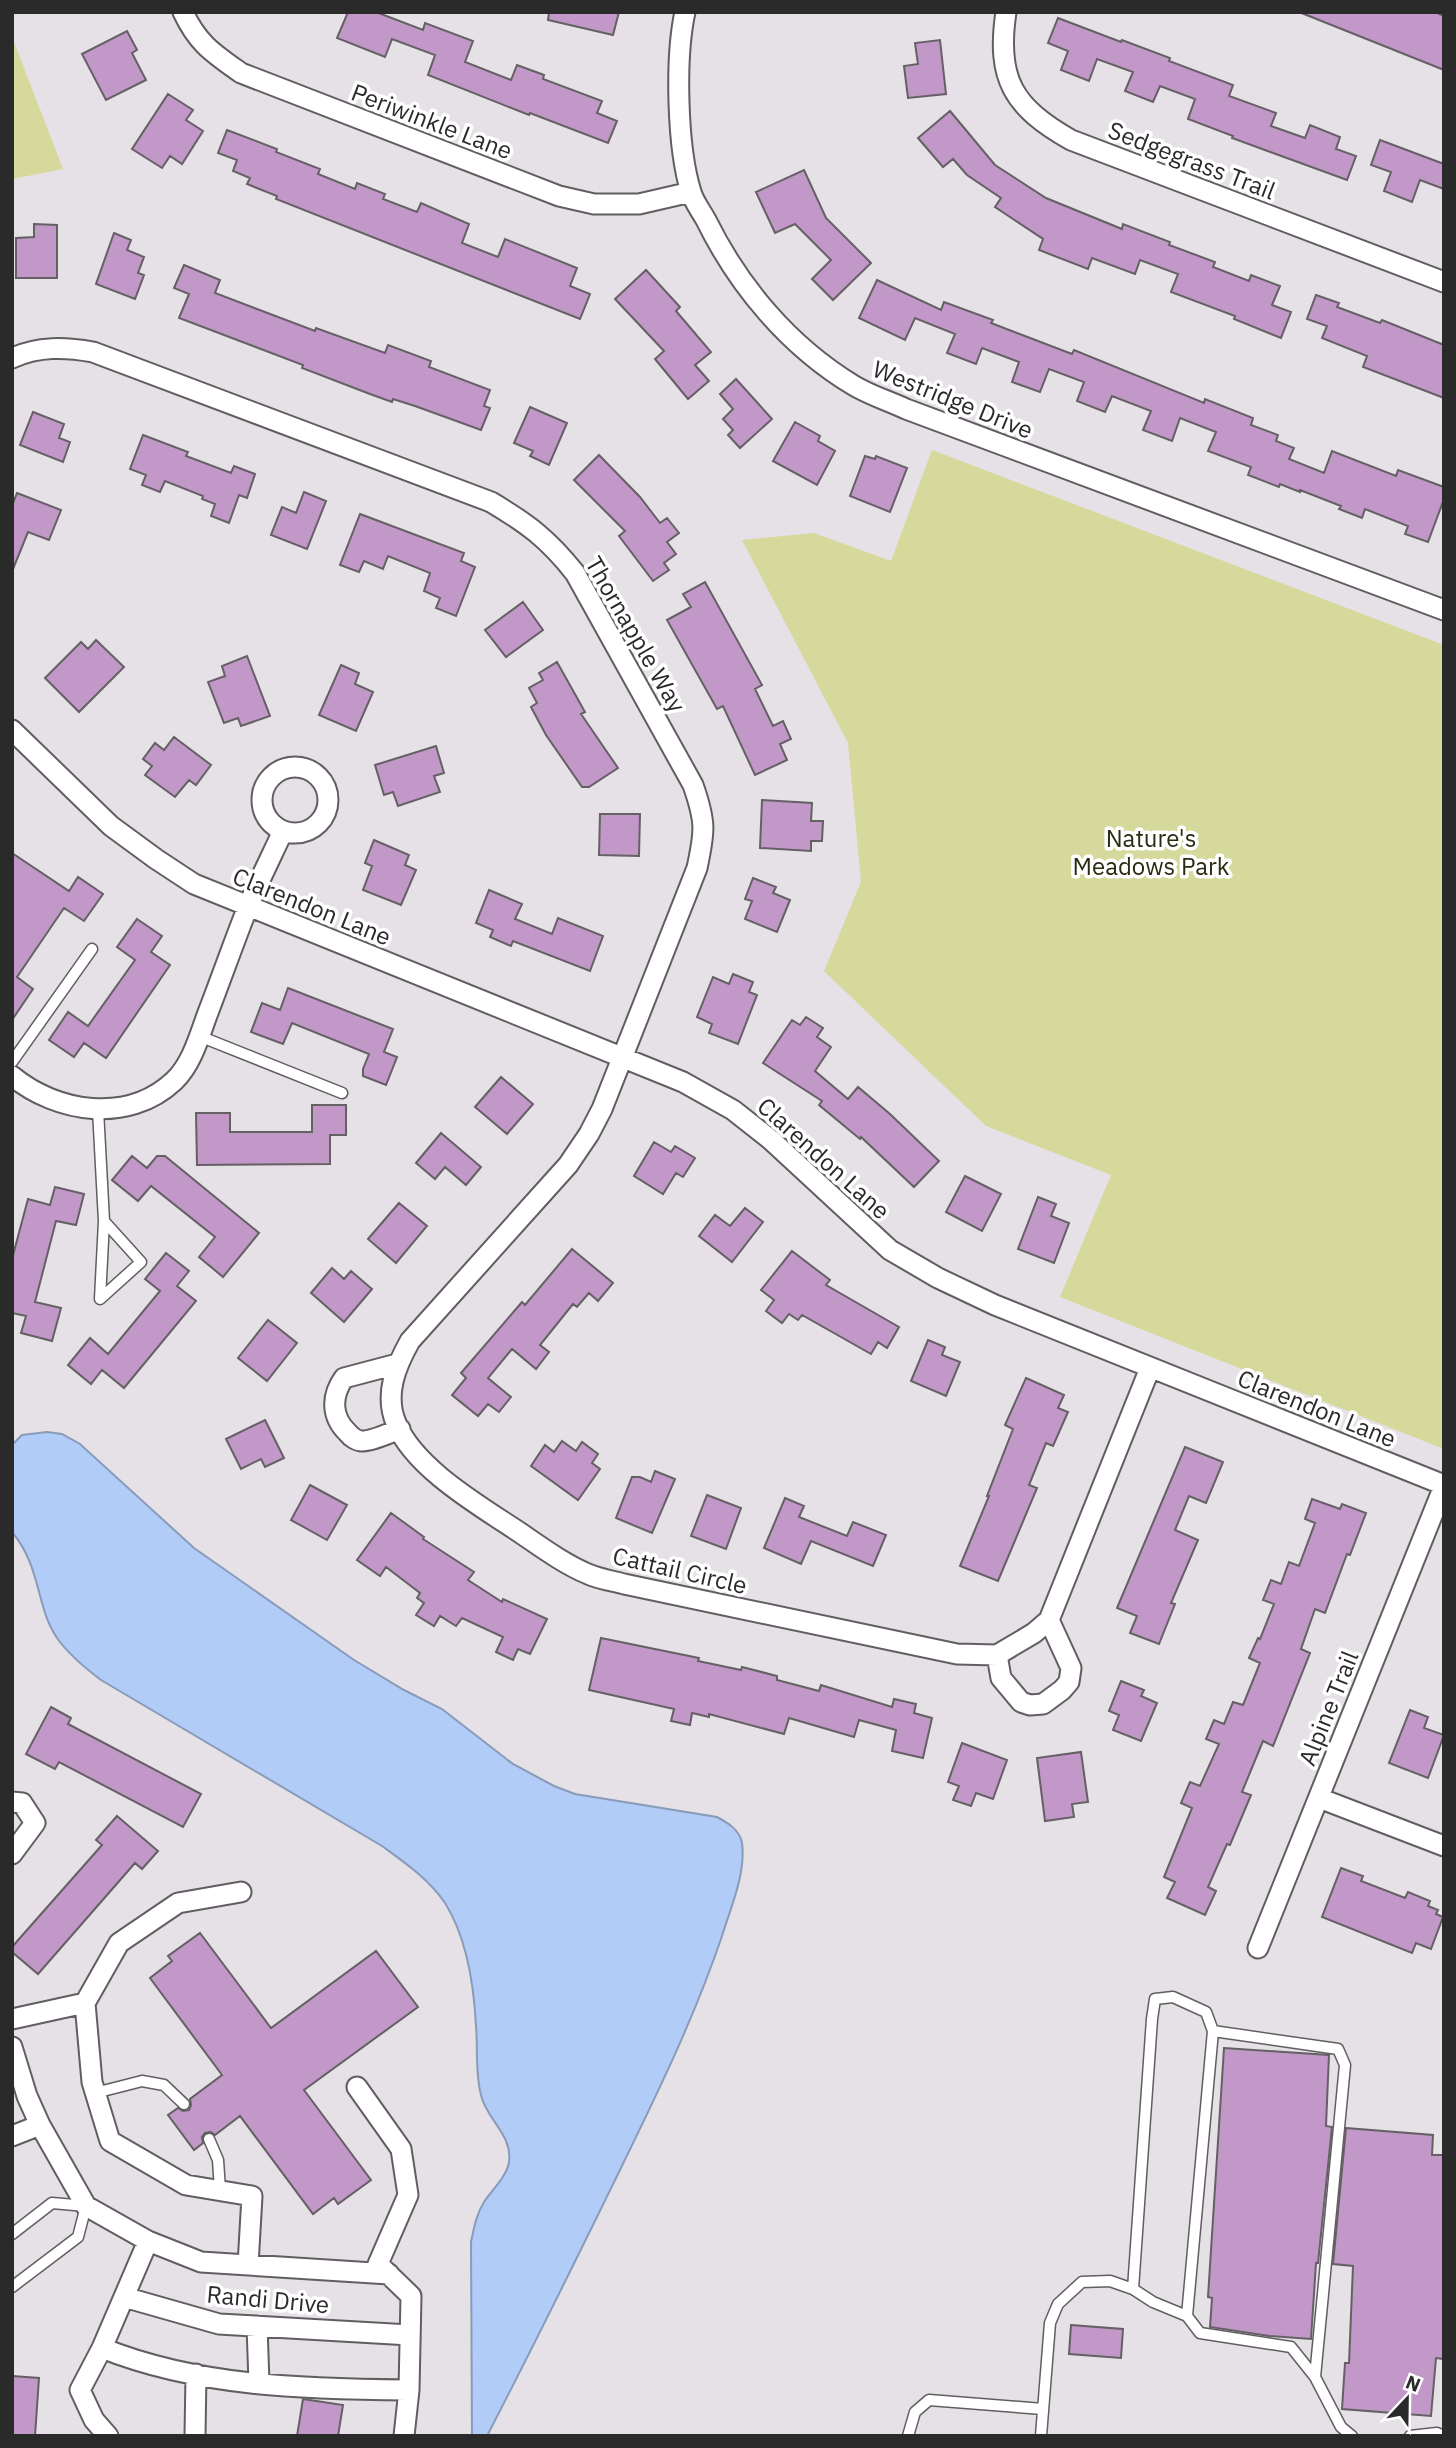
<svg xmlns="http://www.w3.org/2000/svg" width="1456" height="2448" font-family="'IBM Plex Sans',sans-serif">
<rect width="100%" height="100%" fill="#e5e1e6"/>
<path fill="#d5d99c" d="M12 37 63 169 12 179Z
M932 450 1444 645V1449L1060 1297 1111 1175 986 1126 824 971 861 882 848 743 742 540 814 533 891 561Z"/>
<path fill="#b1ccf6" stroke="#899bb9" stroke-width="2" d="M47 1432 62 1434 80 1444 194 1548 354 1660 404 1690 442 1709 513 1764 554 1786 575 1794 717 1817C728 1823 740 1830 742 1843 746 1873 731 1907 722 1936 694 2019 656 2096 618 2174 575 2262 532 2349 487 2436H472L471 2242C474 2228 476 2215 484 2202 492 2190 507 2176 509 2162 513 2135 486 2119 481 2095 475 2073 478 2048 476 2026 474 1986 467 1938 445 1903 429 1879 404 1862 382 1846L101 1680C85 1668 69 1655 57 1638 35 1605 42 1568 12 1532V1445L22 1435Z"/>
<path fill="#c198c8" stroke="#646064" stroke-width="2" d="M348 12H376L423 30 425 23 473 41 465 62 511 80 517 65 544 75 543 79 602 101 597 113 617 121 608 143 530 113 529 115 428 75 435 55 392 39 385 57 337 38Z
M549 12H619L613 35 548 20Z
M1299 12H1435L1444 16V70Z
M1058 18 1121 42 1122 40 1170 58 1169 61 1233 85 1229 96 1276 113 1271 126 1305 138 1310 125 1340 137 1336 149 1356 156 1347 180 1232 138 1233 136 1188 119 1195 99 1160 86 1153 102 1125 91 1133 72 1097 59 1089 81 1061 70 1068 51 1048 43Z
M127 31 137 50 132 53 146 80 106 100 82 54Z
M940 40 946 94 908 98 904 66 918 64 915 43Z
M168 94 193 110 186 120 203 131 182 164 170 156 162 168 132 149Z
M950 111 995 165 1046 198 1122 229 1123 224 1170 242 1169 245 1215 262 1213 267 1249 281 1251 275 1280 286 1272 305 1291 312 1281 338 1234 319 1235 316 1171 292 1178 274 1140 260 1135 274 1092 258 1088 269 1039 250 1043 239 995 207 1001 198 967 175 953 159 943 167 918 138Z
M227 130 277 149 276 152 320 169 318 174 355 189 357 183 385 194 383 199 417 212 421 203 469 224 462 243 498 257 505 239 577 268 570 286 590 294 580 319 276 199 277 196 247 184 250 178 233 171 237 160 218 153Z
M1380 140 1444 164V189L1420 180 1412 202 1384 191 1391 172 1371 165Z
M804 170 826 218 871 263 833 300 812 279 831 260 795 224 775 233 756 192Z
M34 224 57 225V278H16V238L34 237Z
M114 233 131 240 127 250 144 257 138 273 144 275 135 299 96 284Z
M184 265 220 280 215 293 315 331 316 328 385 353 388 345 431 361 429 367 490 390 484 406 490 408 481 430 415 406 393 399 392 402 370 394 302 368 303 365 179 318 189 294 174 288Z
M646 270 680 307 676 311 711 352 695 365 709 381 688 399 655 359 664 351 615 299Z
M877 280 941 310 944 302 993 320 991 323 1072 354 1074 350 1204 403 1205 399 1253 418 1251 425 1278 435 1276 441 1294 448 1289 459 1324 473 1332 451 1396 476 1398 470 1444 487V499L1428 542 1405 534 1408 526 1365 509 1362 518 1339 509 1341 506 1300 490V492L1280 484 1279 487 1248 475 1251 467 1208 451 1216 432 1180 418 1172 441 1143 430 1151 411 1112 396 1105 412 1077 401 1084 382 1049 369 1040 392 1012 382 1019 362 982 348 976 364 947 353 955 334 915 318 905 340 859 318Z
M1316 295 1339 303 1337 307 1380 323 1382 320 1444 345V398L1363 367 1367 356 1322 338 1327 326 1307 319Z
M736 379 772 419 740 448 728 435 733 430 723 419 733 409 720 394Z
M530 407 567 423 549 465 530 456 533 451 514 443Z
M33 412 64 424 59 438 70 442 63 462 20 445Z
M795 422 820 436 818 441 835 451 817 485 773 461Z
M143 435 188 452 186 456 231 473 234 466 255 474 247 498 239 495 229 523 211 516 215 504 202 499 203 496 165 481 160 492 142 485 146 475 130 469Z
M599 455 640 497 660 523 667 518 679 533 667 542 676 554 664 563 669 570 653 581 619 536 625 531 574 480Z
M865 456 875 459 876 456 907 468 890 512 850 496Z
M304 492 326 501 307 549 271 535 282 507 296 513Z
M17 493 61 510 49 540 28 532 13 569 12 506Z
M360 514 464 553 461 561 475 567 456 616 436 608 440 598 424 591 430 573 388 556 383 569 364 561 359 572 340 565Z
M705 582 762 685 755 689 773 726 783 721 791 739 780 744 787 760 755 775 723 706 717 709 667 620 691 607 683 594Z
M523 602 543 630 506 657 485 630Z
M96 640 124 667 79 712 45 678 81 642 88 649Z
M247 656 270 716 241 726 238 718 224 723 208 682 225 676 222 666Z
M557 662 585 712 581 714 618 768 589 787H582L546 735 531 707 537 703 529 688 543 680 539 673Z
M341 665 359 673 355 684 373 692 356 731 319 715Z
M174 737 211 765 196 785 189 780 175 797 145 775 152 766 143 759 155 743 164 750Z
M436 746 444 773 434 776 440 792 398 806 393 792 384 795 375 765Z
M762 800 812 803 811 821H823L822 841H811V851L760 848Z
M600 814H640L639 856 599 855Z
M374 840 409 855 405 865 416 870 401 905 363 890 372 866 365 863Z
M12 853 69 891 78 877 103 894 84 921 64 908 17 977 33 989 12 1020Z
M753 878 776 887 773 893 790 900 777 932 745 919 752 901 745 899Z
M489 890 522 904 515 919 552 934 558 918 603 936 590 971 513 941 511 946 490 937 493 930 476 923Z
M137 919 162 936 151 952 170 965 106 1058 84 1043 74 1057 49 1040 68 1012 88 1026 135 960 117 947Z
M733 974 753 982 749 992 757 995 738 1044 709 1033 712 1024 697 1017 713 977 729 984Z
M288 988 393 1029 384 1052 397 1057 386 1085 363 1076V1069L369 1054 292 1023 283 1044 251 1032 262 1003 280 1010Z
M806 1017 823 1028 817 1037 831 1047 815 1071 848 1099 858 1087 890 1114 939 1161 914 1187 861 1137 860 1139 819 1105 822 1101 763 1063 792 1020 800 1025Z
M501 1077 533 1104 507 1134 475 1107Z
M312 1105H346V1135H330V1164L197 1165 196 1113H230V1132H312Z
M441 1133 481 1167 466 1185 445 1167 435 1179 416 1163Z
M654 1142 671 1152 675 1146 695 1158 683 1177 676 1173 663 1194 634 1176Z
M132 1156 147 1168 157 1156H165L259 1233 223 1277 199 1257 215 1237 151 1186 138 1201 112 1180Z
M965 1176 1001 1194 982 1231 946 1212Z
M55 1187 84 1194 76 1225 56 1221 35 1302 61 1308 52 1341 21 1333 26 1316 12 1313V1259L28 1199 50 1205Z
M1038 1197 1056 1204 1051 1216 1069 1223 1054 1263 1018 1249Z
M399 1203 427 1226 396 1263 368 1239Z
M745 1208 763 1222 732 1262 699 1236 715 1215 730 1226Z
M572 1249 613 1283 598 1301 589 1293 577 1307 573 1304 540 1345 549 1352 536 1369 512 1349 488 1378 511 1397 499 1412 488 1404 478 1416 452 1395 466 1378 461 1373 522 1302 525 1305Z
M792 1251 830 1280 826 1285 899 1327 887 1348 878 1342 871 1354 802 1315 798 1320 789 1314 782 1323 766 1311 774 1300 761 1290Z
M166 1253 189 1271 177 1286 196 1301 124 1388 102 1370 91 1384 68 1365 90 1338 108 1354 160 1291 145 1279Z
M332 1268 344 1279 351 1271 372 1289 344 1322 311 1293Z
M268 1320 297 1343 267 1381 238 1358Z
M928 1340 945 1347 942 1355 960 1362 946 1396 911 1381Z
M1026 1378 1064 1395 1058 1408 1068 1412 1053 1446 1046 1443 1029 1485 1037 1488 998 1581 960 1566 989 1496H987L1013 1429 1005 1425Z
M265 1420 284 1458 265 1467 261 1459 241 1469 226 1439Z
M562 1441 576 1451 582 1442 598 1454 592 1463 600 1469 578 1500 531 1466 545 1445 554 1452Z
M1185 1447 1223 1462 1206 1503 1189 1496 1175 1530 1198 1540 1171 1603 1175 1604 1159 1644 1130 1633 1137 1616 1117 1608Z
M655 1471 675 1479 652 1533 616 1518 632 1477H640L651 1482Z
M310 1485 347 1505 327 1540 291 1520Z
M707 1495 741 1508 726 1549 691 1536Z
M785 1498 804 1506 799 1517 847 1536 853 1522 886 1535 873 1566 811 1541 801 1564 764 1548Z
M1312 1499 1340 1509 1342 1504 1366 1513 1350 1555 1347 1554 1325 1613 1315 1609 1301 1649 1310 1653 1273 1746 1263 1741 1242 1792 1251 1795 1230 1845 1227 1844 1208 1887 1216 1891 1205 1915 1167 1898 1175 1882 1164 1877 1192 1808 1181 1803 1190 1782 1200 1786 1219 1744 1206 1739 1214 1720 1224 1724 1233 1702 1243 1705 1260 1663 1249 1658 1258 1638 1260 1639 1274 1604 1263 1600 1271 1580 1281 1584 1289 1562 1299 1566 1315 1523 1305 1519Z
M391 1513 424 1537 423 1539 474 1572 468 1580 502 1602 503 1599 547 1619 530 1654 518 1649 513 1660 496 1652 503 1637 462 1618 456 1626 440 1616 434 1626 416 1615 424 1603 417 1598 420 1593 386 1567 380 1576 357 1560Z
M601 1638 699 1658 698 1661 741 1670 742 1667 777 1676V1680L819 1691 821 1685 892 1707 894 1699 916 1704 914 1713 932 1718 923 1758 892 1751 896 1730 859 1720 854 1737 789 1718 784 1734 709 1714V1717L692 1713 690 1725 671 1721 674 1709 589 1690Z
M1121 1681 1144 1690 1141 1696 1157 1703 1141 1741 1113 1730 1119 1715 1109 1711Z
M51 1707 71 1718 68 1724 201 1794 183 1827 59 1762 55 1769 26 1754Z
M1410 1710 1428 1717 1424 1728 1444 1735 1428 1778 1389 1763Z
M962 1743 1007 1760 993 1799 976 1793 971 1806 953 1800 959 1786 948 1782Z
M1081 1752 1088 1802 1072 1804 1074 1817 1045 1821 1037 1758Z
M117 1816 158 1851 142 1869 135 1863 38 1974 12 1952V1947L102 1845 96 1840Z
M1341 1868 1363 1876 1361 1881 1405 1898 1408 1892 1430 1901 1428 1906 1438 1910 1436 1914 1443 1917 1431 1949 1416 1943 1412 1953 1322 1917Z
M200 1933 271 2028 376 1951 418 2007 304 2090 371 2180 338 2204 334 2198 313 2214 240 2116 215 2135 211 2132 205 2133 202 2137 203 2143 194 2150 168 2115 178 2108 183 2111 189 2110 191 2105 190 2099 222 2075 150 1978 172 1961 168 1956Z
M1224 2048 1329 2055 1326 2126 1332 2127 1318 2263H1316L1311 2339 1269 2336 1210 2327 1212 2298 1208 2297Z
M1346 2128 1433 2135 1432 2155H1444V2359L1436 2358 1431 2416 1342 2409 1345 2363H1349L1353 2266 1333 2264Z
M1071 2325 1123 2329 1121 2358 1069 2354Z
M12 2376 39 2378 35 2436H12Z
M303 2399 343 2405 338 2436H297Z"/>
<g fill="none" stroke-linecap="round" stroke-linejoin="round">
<defs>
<path id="lane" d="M199 1036 342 1093
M12 1062 92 949
M98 1110 104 1221 141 1262 100 1299 104 1221
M1213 2031 1338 2049 1345 2065 1315 2377
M95 2093 142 2081 164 2085 184 2104
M209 2139 218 2160 220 2190
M12 2234 52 2203 86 2206 78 2237 12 2287
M1133 2289 1153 2302 1187 2316
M908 2436 915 2412 929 2400 1043 2409
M1041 2436 1050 2323 1058 2304 1082 2282 1110 2281 1133 2289 1152 2019 1155 1999 1173 1997 1206 2012 1213 2031 1187 2316 1200 2333 1291 2347 1315 2377 1341 2427 1352 2436
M1410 2436 1437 2433 1444 2436"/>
<path id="street" d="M183 12C198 44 213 53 241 73L559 196 594 204H639L691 192
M685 12C675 58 677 147 691 192 694 202 701 211 706 220 739 287 789 346 853 385 869 395 889 401 906 409L1444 610
M1006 12C996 79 1013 107 1071 140L1444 282
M12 358C39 346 65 347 93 352L491 502C528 524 548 539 575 573L693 785C706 822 705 831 697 868L602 1109 589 1134 568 1165 410 1341C396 1366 384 1394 396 1423 414 1468 480 1506 519 1532 541 1547 564 1564 588 1574 599 1579 613 1581 624 1584L957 1654 997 1655 1034 1633 1049 1620 1150 1368
M12 730 111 826 156 859 194 884 683 1082 733 1110 771 1140 890 1250 938 1278 995 1305 1444 1485
M262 800a33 33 0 1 1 66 0a33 33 0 1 1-66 0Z
M12 1076C57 1113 128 1124 174 1081 193 1063 200 1033 209 1010 222 976 234 942 247 909 258 883 271 857 283 831
M397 1364 344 1378C331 1396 331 1417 348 1433 351 1437 357 1441 362 1441 373 1441 389 1433 400 1429
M997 1655 1001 1678 1021 1702 1030 1705 1043 1704 1062 1690 1069 1682 1071 1668 1049 1620
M1319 1798 1444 1846
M12 1802 22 1803 35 1823 12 1854
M1258 1948 1444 1486
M85 2003 92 2082 110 2141 186 2185 252 2196 248 2265
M12 2019 85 2003 119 1943 178 1903 241 1892
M12 2047 27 2096 40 2125 86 2206 148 2241 201 2262 389 2274
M357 2087 401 2149 408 2195 378 2264 411 2296 409 2390 404 2436
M12 2136 40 2125
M124 2297 219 2324 410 2335
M257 2326 259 2383
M102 2348C199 2387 306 2389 409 2390
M108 2436 94 2420 80 2390 102 2348 148 2241
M195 2436 196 2374"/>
</defs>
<use href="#lane" stroke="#615d61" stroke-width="13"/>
<use href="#street" stroke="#615d61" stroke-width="23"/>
<use href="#lane" stroke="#fff" stroke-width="10"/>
<use href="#street" stroke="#fff" stroke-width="19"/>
</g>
<g text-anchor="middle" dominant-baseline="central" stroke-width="7" stroke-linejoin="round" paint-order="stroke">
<g font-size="24" fill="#2b2a2b" stroke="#fff">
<text transform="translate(432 121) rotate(21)">Periwinkle Lane</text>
<text transform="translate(1192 160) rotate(21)">Sedgegrass Trail</text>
<text transform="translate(953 399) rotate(22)">Westridge Drive</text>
<text transform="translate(636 634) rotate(60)">Thornapple Way</text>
<text transform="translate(312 906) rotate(22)">Clarendon Lane</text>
<text transform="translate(824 1158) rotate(42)">Clarendon Lane</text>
<text transform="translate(1317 1408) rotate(22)">Clarendon Lane</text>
<text transform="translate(680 1570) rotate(13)">Cattail Circle</text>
<text transform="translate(1328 1708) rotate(-68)">Alpine Trail</text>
<text transform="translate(268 2299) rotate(5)">Randi Drive</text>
</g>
<g font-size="24" fill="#2a2b0f" stroke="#fff">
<text x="1151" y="838">Nature's<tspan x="1151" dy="28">Meadows Park</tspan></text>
</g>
</g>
<rect width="1456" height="2448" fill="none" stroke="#2b2a2b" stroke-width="28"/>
<g transform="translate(1407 2399) rotate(22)" stroke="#ffffff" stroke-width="5" paint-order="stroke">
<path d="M0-5L12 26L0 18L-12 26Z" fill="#2b2a2b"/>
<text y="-10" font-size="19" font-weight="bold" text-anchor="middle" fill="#2b2a2b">N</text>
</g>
</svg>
